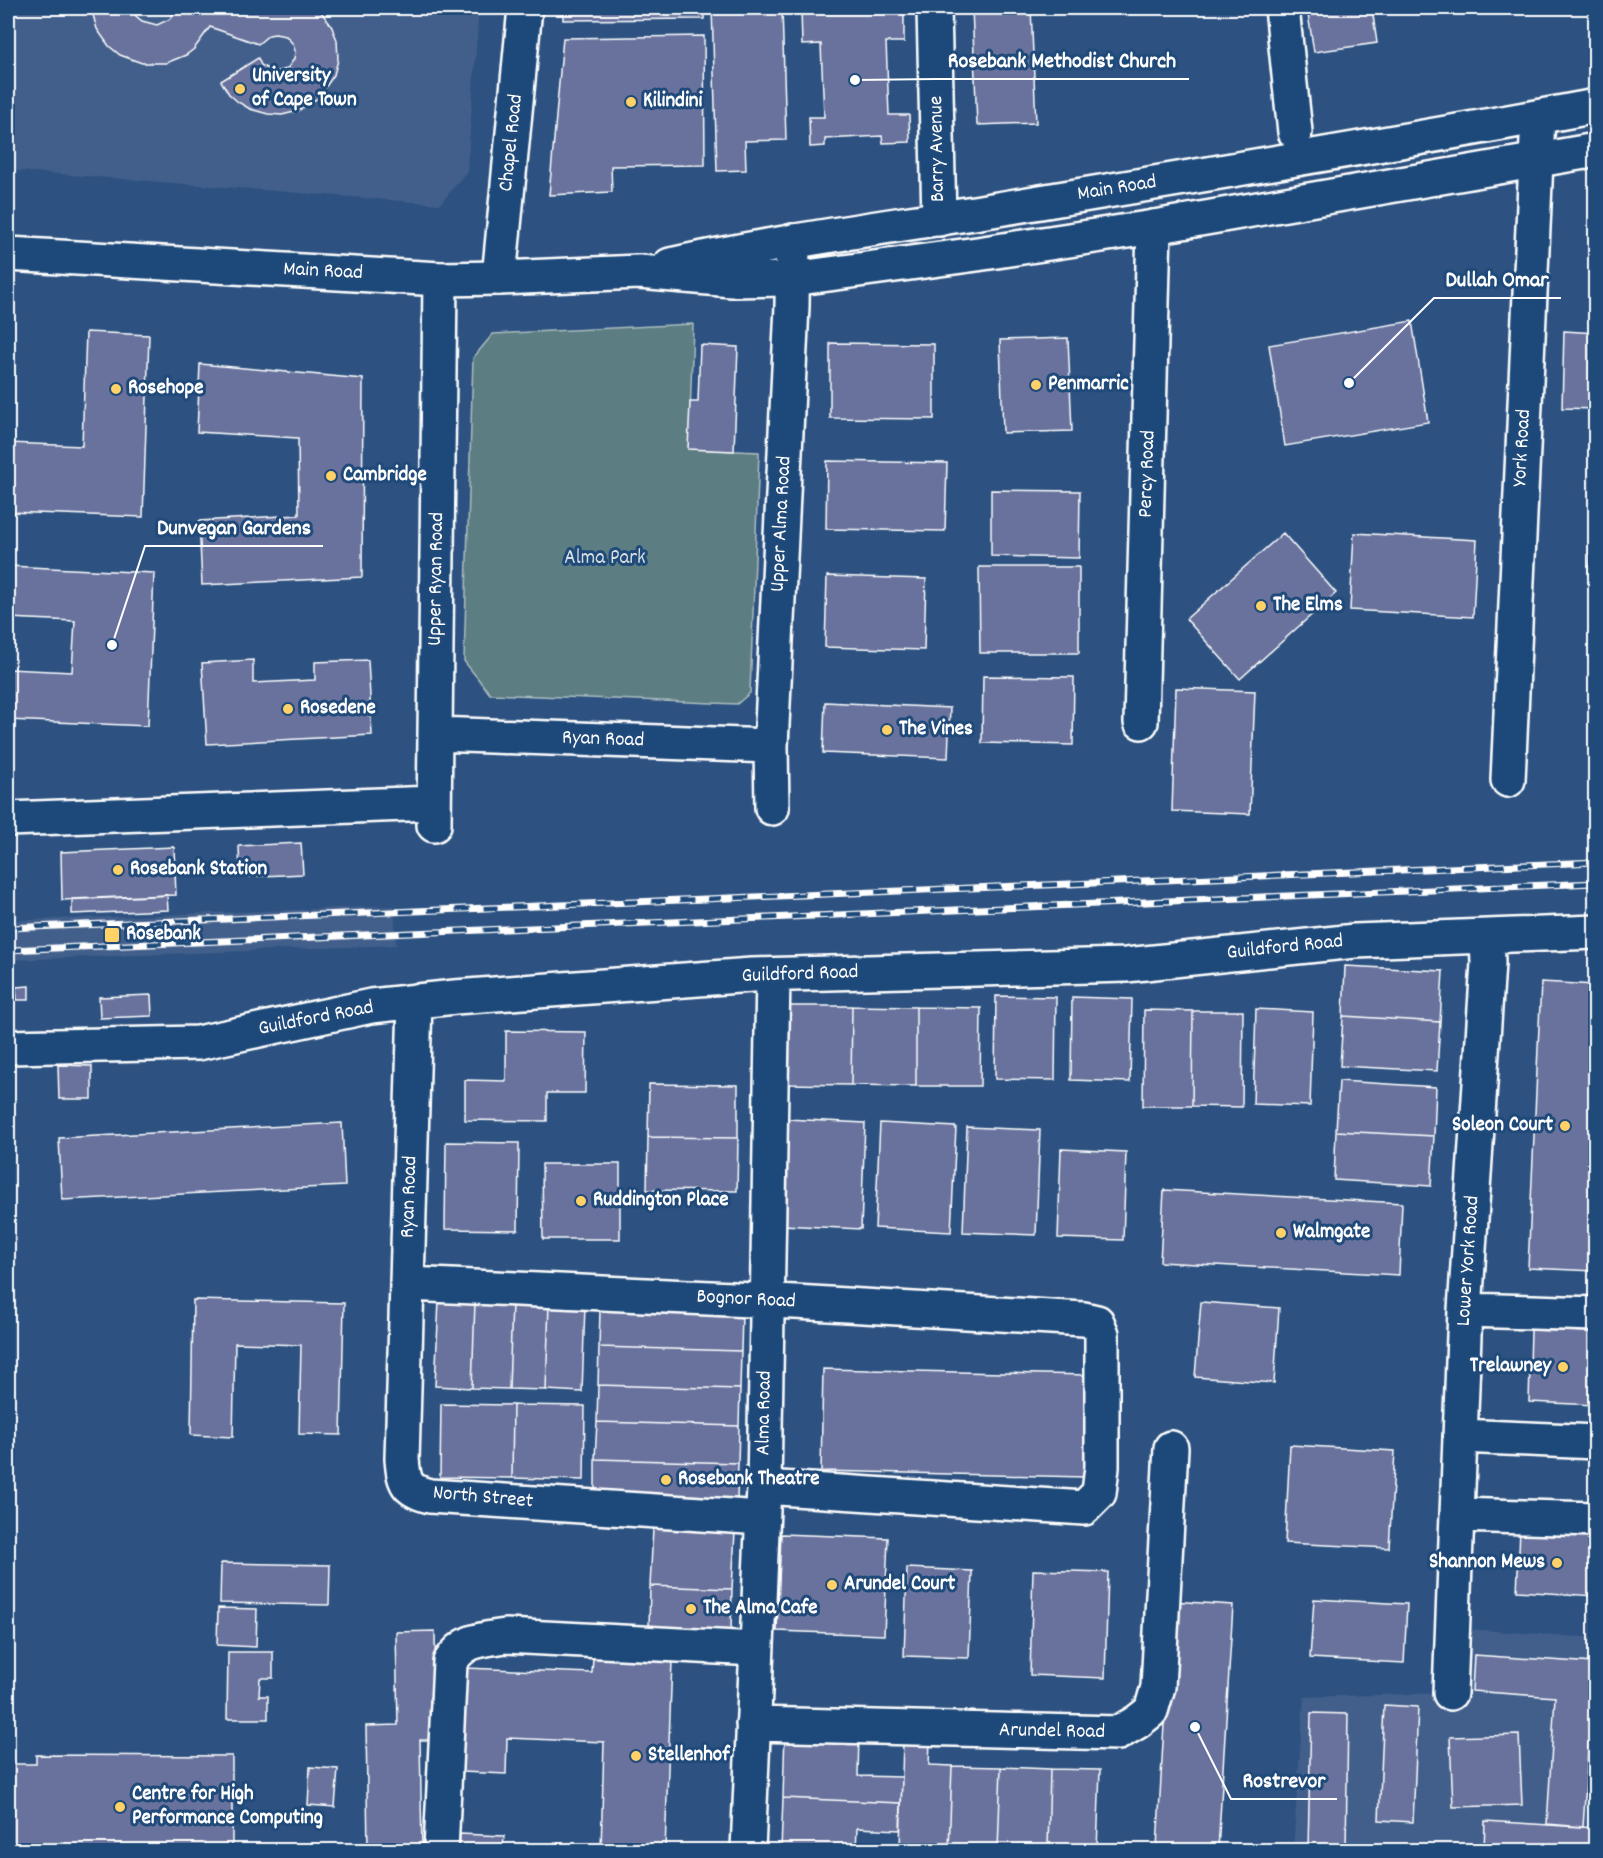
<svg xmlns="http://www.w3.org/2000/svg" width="1603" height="1858" font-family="Dekko,sans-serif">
<rect width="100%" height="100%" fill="#2d5281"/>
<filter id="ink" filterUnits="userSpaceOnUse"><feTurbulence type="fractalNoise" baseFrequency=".0167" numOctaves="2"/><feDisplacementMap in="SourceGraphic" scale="12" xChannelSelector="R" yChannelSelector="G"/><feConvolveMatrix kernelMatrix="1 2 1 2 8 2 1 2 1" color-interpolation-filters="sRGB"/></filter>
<g filter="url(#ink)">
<path fill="#425f8b" d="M8 8H479L467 171 440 204 8 170Z
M394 906 396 945 8 960V921Z
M1453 1628 1595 1638V1850H1293L1304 1697 1450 1693Z"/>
<path fill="#5c7d82" stroke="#aebec0" stroke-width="1.5" d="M693 324 689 449 759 452 750 693 737 704 490 694 464 661 473 358 493 334Z"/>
<path fill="#67729d" stroke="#fff" stroke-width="1.5" d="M91 8H133L136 16 142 21 157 25 170 19 177 8H318L331 25 337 40 338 60 334 75 318 98 298 111 282 115 268 114 250 109 238 102 229 94 221 81 258 58 261 65 269 70 275 72 287 69 294 59 295 51 293 44 286 36 275 34 269 35 258 44 210 27 194 49 186 55 166 63H142L120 55 109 46 97 29Z
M563 8H704V19L563 20Z
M712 8H782L786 140 745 141 746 170 717 171Z
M801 8H904V42H886L889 115H909L910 142 883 143 882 136 825 139V146L810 147 809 117H824L821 44 802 45Z
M972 8H1031L1036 123 977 125Z
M1307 8H1372L1377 43 1314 52Z
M704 36 705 165 611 166 612 192 549 195 563 38Z
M1412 321 1428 422 1285 446 1269 345Z
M1564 331 1596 333V409L1562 408Z
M86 332 149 335 143 517 8 512V443L82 446Z
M1068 338 1072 431 1003 433 1000 340Z
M830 343 934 344V419L830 418Z
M700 345 738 347 734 451 688 449 690 402H698Z
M200 364 363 379 362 577 202 585 199 521 299 515 298 438 197 432Z
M827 461 947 463 945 531 826 529Z
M991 490 1080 491 1079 558 991 556Z
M1592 507 1596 508V577L1589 576Z
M1283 533 1336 593 1240 679 1186 619Z
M1354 533 1477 540 1473 617 1350 610Z
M8 566 154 573 148 726 8 720V669L72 672 75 621 8 618Z
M979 567H1079V653H980Z
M827 576 926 579 924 650 825 647Z
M253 660V683L315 680V662L368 660 372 735 207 744 202 663Z
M983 676 1074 677 1073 745 982 743Z
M1176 688 1255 691 1250 814 1172 811Z
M825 702 950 708 948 758 823 753Z
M301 843 303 874 240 877 239 846Z
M174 847 176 895 62 900 61 852Z
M167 895 168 910 72 914V899Z
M1345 966 1443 971 1440 1022 1343 1016Z
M1541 982 1596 985V1271L1528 1268Z
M29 986V1000H17L16 987Z
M151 995 152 1016 100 1018 99 997Z
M996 996 1056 997 1055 1080 995 1079Z
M1072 997 1132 999 1130 1082 1071 1080Z
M787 1006H852L851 1085 786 1084Z
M852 1006 916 1007V1086L851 1085Z
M916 1007 981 1008 980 1086H916Z
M1256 1009 1313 1012 1310 1106 1253 1104Z
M1144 1010 1193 1011 1192 1106H1143Z
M1193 1011H1243L1242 1107 1192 1106Z
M1343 1016 1440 1022 1437 1071 1340 1066Z
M506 1031 586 1032 585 1093H547V1121L465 1120V1080L506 1081Z
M58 1065 92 1066V1099H59Z
M1339 1081 1436 1087 1434 1136 1336 1131Z
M649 1084 738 1085V1138L648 1137Z
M786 1119 865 1123 861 1229 782 1225Z
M342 1123 345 1186 62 1200 59 1138Z
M880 1123 956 1127 951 1232 875 1228Z
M967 1127 1040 1130 1036 1235 963 1232Z
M1336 1131 1434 1136 1431 1186 1334 1180Z
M648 1137 738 1138 737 1191 647 1190Z
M446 1142 519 1143 518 1230 445 1229Z
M1061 1149 1126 1152 1123 1240 1058 1238Z
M542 1164H620V1239H543Z
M1164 1190 1402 1203 1399 1275 1160 1262Z
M8 1203H11L12 1255H8Z
M193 1300 344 1303 341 1435 299 1434 301 1345 235 1343 233 1437 191 1435Z
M439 1300 475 1302 472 1388 435 1386Z
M475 1302 512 1303 509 1389 472 1388Z
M1201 1302 1279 1308 1274 1383 1195 1377Z
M512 1303 549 1304 546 1390 509 1389Z
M549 1304 585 1305 582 1392 546 1390Z
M600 1310 742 1314 741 1351 599 1347Z
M1531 1330 1596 1332V1405L1529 1402Z
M599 1347 741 1351 740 1389 598 1385Z
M823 1369 1087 1375 1085 1477 821 1471Z
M598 1385 740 1389 739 1426 597 1422Z
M441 1404 513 1405 512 1478 440 1477Z
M513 1405 585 1406 584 1480 512 1478Z
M597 1422 739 1426 738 1463 595 1459Z
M1290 1445 1395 1451 1389 1548 1285 1543Z
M595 1459 738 1463 737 1500 595 1496Z
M653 1529 735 1531 732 1589 650 1586Z
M1520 1531 1596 1535V1596L1517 1591Z
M781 1534 888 1538 884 1635 777 1631Z
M221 1563 330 1565 329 1605 220 1603Z
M907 1568 972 1571 969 1658 904 1656Z
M1033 1570 1108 1572 1105 1678 1030 1675Z
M650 1586 732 1589 731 1632 649 1629Z
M1314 1599 1407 1604 1404 1663 1310 1658Z
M1171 1601 1233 1605 1218 1850 1157 1848Z
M218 1608 257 1609 256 1647 217 1645Z
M435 1631 436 1740H420L422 1850H368L366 1726 398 1725 396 1632Z
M228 1652H273V1678H260L259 1696H268V1719H227Z
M1474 1655 1594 1663 1583 1827 1547 1824 1555 1697 1472 1691Z
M593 1658 672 1661 665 1850H601L604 1742 507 1738 506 1774 462 1772 465 1668 592 1673Z
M1384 1705 1418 1707 1413 1822 1379 1820Z
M1311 1713 1348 1714 1346 1850H1308Z
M785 1731 859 1734 858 1776 902 1777 901 1803 783 1798Z
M1519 1735 1522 1805 1453 1807 1450 1737Z
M903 1740 930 1741 929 1765 952 1766 949 1850H900Z
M36 1755 232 1756V1850H8V1764H36Z
M952 1766 1001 1767 998 1850H949Z
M310 1767 338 1769 335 1807 308 1805Z
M1001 1767 1050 1769 1048 1850H998Z
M1050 1769 1100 1770 1097 1850H1048Z
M783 1798 901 1803 900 1830 857 1828 856 1850H781Z
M1485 1821 1596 1828V1850H1484Z
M460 1834 504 1836 503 1850H459Z"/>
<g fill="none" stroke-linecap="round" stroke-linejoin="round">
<defs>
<path id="minor" d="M934 8 939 219
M1282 8 1295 132
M499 278 525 8
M1141 722 1154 227
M436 734 771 746
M1508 780 1538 117
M772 808 771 746 792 306 793 241
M8 819 434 803
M434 825 440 279
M415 1001 402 1459C404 1483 406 1490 430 1496L762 1518
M8 1047 198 1043 371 1006 455 997 752 975 1126 965 1355 941 1596 932
M408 1284 795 1302 1084 1319 1097 1322 1102 1334V1467L1099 1493 1084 1508 764 1487
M1465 1310 1596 1314
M1460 1436 1596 1442
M1457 1515 1596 1519
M1450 1693 1465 1310 1488 963 1487 937
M753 1724 1118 1733 1137 1722 1151 1711 1158 1687 1171 1448
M441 1850 450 1662C465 1639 480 1640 506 1636L756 1649
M748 1850 764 1487 773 975"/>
<path id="major" d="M8 254 440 279 499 278 639 272 732 280 792 279 977 254 1154 227 1596 150
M670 265C775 242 881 228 986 211 1190 177 1393 144 1596 106"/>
</defs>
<use href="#minor" stroke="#fff" stroke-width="38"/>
<use href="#major" stroke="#fff" stroke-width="38"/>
<use href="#minor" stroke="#1f4a7a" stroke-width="33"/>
<use href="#major" stroke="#1f4a7a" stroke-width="33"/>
<defs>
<path id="rail" d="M8 928 1596 862
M8 950 1596 883"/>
</defs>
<use href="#rail" stroke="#fff" stroke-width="7"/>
<use href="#rail" stroke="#1f4a7a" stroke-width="4.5" stroke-dasharray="14" stroke-linecap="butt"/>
</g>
</g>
<g fill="#ffd166" stroke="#1f4a7a" stroke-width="2">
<circle cx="240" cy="89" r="6"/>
<circle cx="631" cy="102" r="6"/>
<circle cx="1036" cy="385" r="6"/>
<circle cx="116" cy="389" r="6"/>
<circle cx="331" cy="476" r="6"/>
<circle cx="1261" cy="606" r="6"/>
<circle cx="288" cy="709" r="6"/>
<circle cx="887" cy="730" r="6"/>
<circle cx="118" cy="870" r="6"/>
<rect x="104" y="927" width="16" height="16" rx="3"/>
<circle cx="1565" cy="1126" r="6"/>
<circle cx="581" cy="1201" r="6"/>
<circle cx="1281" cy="1233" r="6"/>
<circle cx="1563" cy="1367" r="6"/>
<circle cx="666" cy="1480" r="6"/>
<circle cx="1557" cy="1563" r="6"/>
<circle cx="832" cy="1585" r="6"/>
<circle cx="691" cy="1609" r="6"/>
<circle cx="636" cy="1756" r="6"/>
<circle cx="120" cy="1807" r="6"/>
</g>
<g text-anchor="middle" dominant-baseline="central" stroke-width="6" stroke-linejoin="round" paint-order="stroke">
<g font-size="21" font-weight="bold" fill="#fff" stroke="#1f4a7a" text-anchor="start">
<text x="252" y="77">University<tspan x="252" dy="24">of Cape Town</tspan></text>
<text x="643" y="102">Kilindini</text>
<text x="1048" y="385">Penmarric</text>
<text x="128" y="389">Rosehope</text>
<text x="343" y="476">Cambridge</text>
<text x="1273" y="606">The Elms</text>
<text x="300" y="709">Rosedene</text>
<text x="899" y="730">The Vines</text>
<text x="130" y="870">Rosebank Station</text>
<text x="126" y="935">Rosebank</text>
<text x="1553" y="1126" text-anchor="end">Soleon Court</text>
<text x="593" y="1201">Ruddington Place</text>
<text x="1293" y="1233">Walmgate</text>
<text x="1551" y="1367" text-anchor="end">Trelawney</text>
<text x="678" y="1480">Rosebank Theatre</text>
<text x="1545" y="1563" text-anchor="end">Shannon Mews</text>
<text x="844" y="1585">Arundel Court</text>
<text x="703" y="1609">The Alma Cafe</text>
<text x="648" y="1756">Stellenhof</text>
<text x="132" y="1795">Centre for High<tspan x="132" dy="24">Performance Computing</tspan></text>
</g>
<g font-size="21" fill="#fff" stroke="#1f4a7a">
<text transform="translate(512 143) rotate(-84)">Chapel Road</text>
<text transform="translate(938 149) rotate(-91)">Barry Avenue</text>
<text transform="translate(1117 189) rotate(-9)">Main Road</text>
<text transform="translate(323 272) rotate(3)">Main Road</text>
<text transform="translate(1523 448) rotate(-87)">York Road</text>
<text transform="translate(1148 474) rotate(-88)">Percy Road</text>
<text transform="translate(782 524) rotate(-87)">Upper Alma Road</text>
<text transform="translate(437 579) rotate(-89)">Upper Ryan Road</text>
<text transform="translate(603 740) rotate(2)">Ryan Road</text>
<text transform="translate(1285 948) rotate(-6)">Guildford Road</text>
<text transform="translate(800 975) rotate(-2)">Guildford Road</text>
<text transform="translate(316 1019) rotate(-11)">Guildford Road</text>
<text transform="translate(410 1197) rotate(-88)">Ryan Road</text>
<text transform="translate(1469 1261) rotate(-86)">Lower York Road</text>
<text transform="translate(746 1300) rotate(3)">Bognor Road</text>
<text transform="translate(765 1413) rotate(-89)">Alma Road</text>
<text transform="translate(483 1498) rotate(5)">North Street</text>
<text transform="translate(1052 1732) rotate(1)">Arundel Road</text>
</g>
<g font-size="21" fill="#d6dee0" stroke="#1f4a7a">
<text x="605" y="559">Alma Park</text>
</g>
</g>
<path fill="none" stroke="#fff" stroke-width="2" d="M855 80L936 79H1189M1349 383L1434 298H1561M112 645L145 546H323M1195 1727L1231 1799H1337"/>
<g fill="#fff" stroke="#1f4a7a" stroke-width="2">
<circle cx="855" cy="80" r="6"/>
<circle cx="1349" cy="383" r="6"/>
<circle cx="112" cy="645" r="6"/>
<circle cx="1195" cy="1727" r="6"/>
</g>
<g font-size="22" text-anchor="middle" font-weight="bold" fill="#fff" stroke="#1f4a7a" stroke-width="6" stroke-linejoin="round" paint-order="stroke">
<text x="1062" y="67">Rosebank Methodist Church</text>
<text x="1497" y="286">Dullah Omar</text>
<text x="234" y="534">Dunvegan Gardens</text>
<text x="1284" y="1787">Rostrevor</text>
</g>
<rect width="1603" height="1858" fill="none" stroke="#1f4a7a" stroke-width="30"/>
<rect x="15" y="15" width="1573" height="1828" fill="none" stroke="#fff" stroke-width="2" filter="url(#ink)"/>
</svg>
